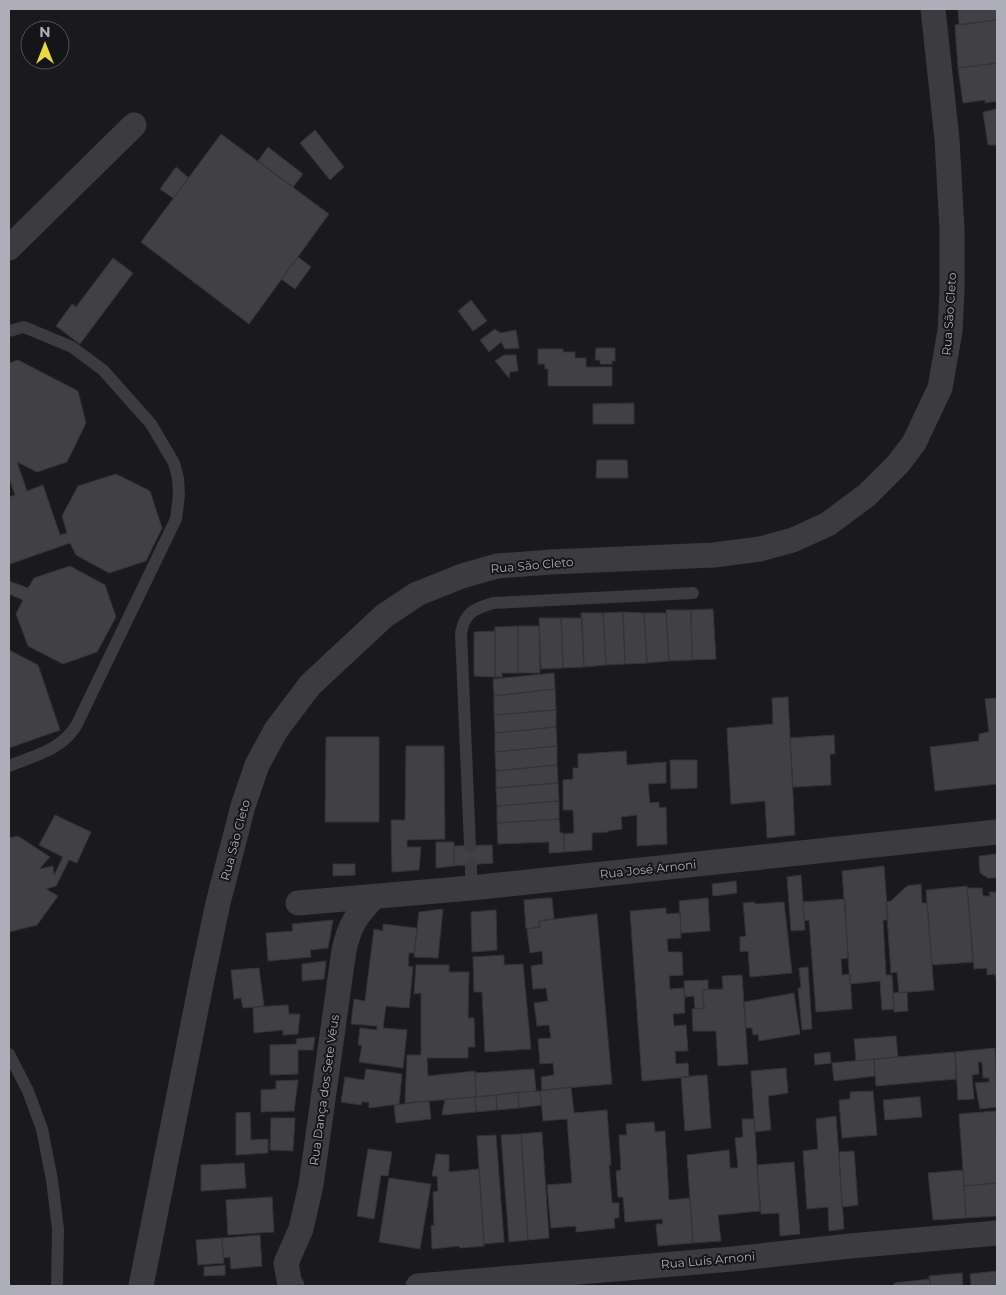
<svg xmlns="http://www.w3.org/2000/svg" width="1006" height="1295" font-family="Montserrat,sans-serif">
<rect width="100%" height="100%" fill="#1a191b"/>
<path fill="#414145" stroke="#343437" d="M958 9H997V20L959 25Z
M997 20V63L958 68 955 25Z
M997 63V101L985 103V100L963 103 958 68Z
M997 109V145H988L983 112Z
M315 130 344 167 330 180 300 143Z
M221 134 329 214 249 324 141 242Z
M268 147 303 174 293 187 258 161Z
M176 167 189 178 173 198 160 189Z
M298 257 311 267 295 289 281 279Z
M113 258 133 273 80 344 56 326 72 304 76 307Z
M471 300 487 321 473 331 458 311Z
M495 329 500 333 516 330 519 348 505 349 501 342 489 352 480 340Z
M596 348H615V361H612V364H600V360H595Z
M538 349H563V352H575V358H586V367H612V386H548V369H545V364H538Z
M504 355H516L518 371 510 372 509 378 495 361Z
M18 360 78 391 86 423 67 462 37 472 17 462 27 491 43 485 60 535 67 533 62 516 78 486 116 474 150 491 162 528 146 561 109 573 76 555 70 543 10 564 9 566V497L15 495 9 478V363Z
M634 403V424H593V404Z
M597 460H627L628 478H596Z
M70 566 105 585 116 617 97 652 63 664 28 646 16 614 23 600 9 594V581L28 588 34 578Z
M713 609 716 659 692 660 691 610Z
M666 610H691L692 660 669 661Z
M623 612 644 613 647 663 625 664Z
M623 612 625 664 606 665 603 613Z
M581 613H603L606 665 584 667Z
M644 613H666L669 661 647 663Z
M539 618H561L563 668 541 669Z
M561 618H582L584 667 563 668Z
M518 626H539L540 673H518Z
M518 626V673H502V677H495V627Z
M495 631V677L474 676V632Z
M9 650 38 665 60 730 9 748Z
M554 673 555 689 494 696 493 679Z
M555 689 556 710 494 715V696Z
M788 697 795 835 767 838 765 801 731 804 727 728 773 724 772 698Z
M997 698V784L935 791 930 747 979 741V734L989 732 985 699Z
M556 710V727L495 733 494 715Z
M556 727 557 746 495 752V733Z
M834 735 835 754H830L831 785 793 787 790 738Z
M326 737H379V822H325Z
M406 746H444L445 839 407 840V847H421L419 870 392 872 391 820H405Z
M557 746V765L496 771 495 752Z
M626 751 627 765 666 762V783L648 784 650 803 659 802V808L666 807 667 844 637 846V815L621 817 622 829 608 831V832L592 833V850L564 852V834L574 833 573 810H563V780L573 779V768H578V754Z
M670 760H697V788L671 789Z
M557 765 558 783 496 788V771Z
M558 783 559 801 497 806 496 788Z
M559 801V819L497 823V806Z
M55 815 91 832 77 863 69 860 56 886 46 889 58 896 37 925 9 932V838L18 836 50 857 39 869 53 866 54 875 63 857 39 845Z
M559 819 560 833H564V852L549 853V842L498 844 497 823Z
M436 842H454V866L436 868Z
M492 845 493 863 454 866V846Z
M996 854H997V878H988L980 873 979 856Z
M333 864H355V875L333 876Z
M884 866 888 920H883L886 975H892L894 1009 882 1010 880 981 850 984 842 871Z
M801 875 805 930 791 931 787 877Z
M736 881 737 893 713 896 712 884Z
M921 884 922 903H927L934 990 899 993 897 972 891 973 886 902 891 901 907 886Z
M967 886 973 962 932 965 926 890Z
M967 888H982L983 896H990L989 892H997V979H996L995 974 987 975V968L974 969Z
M546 898H552L554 919 539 921 540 927 526 929 524 900Z
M708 898 710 931 681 933 679 901Z
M845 899 848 958 841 959 842 975 850 974 852 1009 816 1012 809 920 804 921 803 902Z
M755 902V904L784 902 792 973 750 977 748 951 740 952V937L746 936 743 903Z
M666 908V914L680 913 681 938 667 939 668 952H682L683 975 669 976 670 989 684 988 685 1013 673 1014 674 1026 686 1025 688 1051H675L676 1064 688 1063 689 1077 642 1081 630 911Z
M443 909 438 958 414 957 419 912Z
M496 910 497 950 472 952 471 912Z
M597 914 612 1084 542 1090 541 1077 554 1075 553 1063 540 1064 538 1039 551 1038 549 1025 537 1026 534 1003 548 1001 546 988 533 989 531 966 543 964 542 951 530 953 527 929 540 927 539 921Z
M333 920 328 948 310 950 311 957 268 961 266 933 293 931 292 924Z
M383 924 417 928 414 953H409L408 966 413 967 409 1008 386 1006 383 1028 407 1030 403 1068 359 1062 362 1045H358L360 1028 377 1030V1026L351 1024 354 999 365 1001 374 929 383 931Z
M504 955V965L523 964 531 1049 485 1052 482 992H474L473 957Z
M326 961 324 979 302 981V964Z
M416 965H449V972H469L468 1018H474L475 1047H468V1058H427L428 1076 475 1071 476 1097 405 1103 407 1055H421V993L414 994Z
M808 967 812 1029 802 1030 798 988H801L799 968Z
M259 968 264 1006 243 1008 241 998 234 999 231 970Z
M742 975 748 1064 718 1066 716 1031H693L692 1009 704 1008 702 990 723 989 722 976Z
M708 980V990H702L704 1008 695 1009 694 996 685 997 684 981Z
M907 992 908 1011 894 1012 893 993Z
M794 993 800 1034 759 1041 758 1034 753 1035 752 1028H746L744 1002Z
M288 1005 289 1014H300L298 1034 283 1035V1030L254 1033 253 1007Z
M896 1036 898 1057 856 1061 854 1039Z
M315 1037 313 1050H298V1074L270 1075V1045L297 1044 296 1039Z
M995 1048 997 1107 980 1109 975 1083 989 1082V1078H983L982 1062H978L979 1074 972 1075 974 1099 958 1100 955 1052Z
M830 1052 831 1063 815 1065 814 1054Z
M955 1052 956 1079 876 1086 874 1059Z
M874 1059 875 1076 834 1081 832 1063Z
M786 1068 788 1093 768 1096 771 1130 755 1132 751 1071Z
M366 1069 402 1074 399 1104 369 1108V1102H362L361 1105 341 1102 345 1077 364 1080Z
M534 1069 536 1091 476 1097 475 1073Z
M707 1075 711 1128 685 1131 681 1077Z
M298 1080 294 1111 261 1112V1090L276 1089V1081Z
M571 1087 574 1113 607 1110 611 1165H609L612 1203H619V1218H614L615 1228 576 1232V1226L551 1228 547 1185 572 1183 567 1119 543 1121 540 1091Z
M536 1091H540L542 1105 519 1108 518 1092Z
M873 1091 877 1135 842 1138 839 1100 850 1099V1092Z
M518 1092 519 1108 497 1110 496 1095Z
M496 1095 497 1110 476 1112 475 1097Z
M475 1097 476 1112 442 1115 445 1099Z
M916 1097H920L922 1117 885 1120 883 1100Z
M429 1101 431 1119 396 1123 394 1105Z
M996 1111 997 1183 964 1186 959 1114Z
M250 1112 251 1140 268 1139V1153L236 1155V1113Z
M836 1116 844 1229 829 1231 828 1207 807 1209 803 1151 818 1149 816 1119Z
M271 1118H295L293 1151 270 1150Z
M742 1119H754L760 1211 718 1215 721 1241 693 1243 687 1155 729 1150 730 1168H738L735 1138 743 1137Z
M654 1122 655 1132 665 1131 669 1200 690 1198 693 1243 658 1246 656 1224H663L662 1219 625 1222 623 1197H618L616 1171 621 1170 619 1135H627L626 1124Z
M542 1132 549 1238 528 1240 521 1134Z
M521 1134 528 1240 509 1242 501 1135Z
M496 1135 504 1242 484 1244 477 1136Z
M368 1149 392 1152 388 1176 381 1175 374 1219 357 1216Z
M854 1151 858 1205 842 1207 839 1152Z
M436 1154 449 1155V1172L479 1169 484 1246 460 1248 459 1246 432 1249 431 1226 434 1225 433 1192 438 1191 437 1176H432Z
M794 1162 800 1234 780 1236 779 1213 761 1214 757 1165Z
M244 1163 246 1188 201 1191V1165Z
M963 1170 966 1218 933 1220 928 1173Z
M389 1178 431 1184 420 1249 379 1242Z
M997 1183V1216L966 1218 964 1186Z
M272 1197 274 1232 228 1235 226 1200Z
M260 1235 262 1266 231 1269 230 1257 223 1258 222 1238Z
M222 1238 224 1263 198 1265 196 1240Z
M225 1265V1275L204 1276V1267Z
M997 1271V1286H971L970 1274Z
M962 1273 963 1286H930L929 1276Z
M930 1279V1286H894V1283Z"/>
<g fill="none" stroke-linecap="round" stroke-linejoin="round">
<path stroke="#3b3b40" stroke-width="12" d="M9 331 24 327 72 347 103 370 151 424 174 463 178 478 179 495 176 519 76 726C60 751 35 755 9 766
M470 846 461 633C465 612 474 609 493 603L693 593
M471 865V888
M9 1054 28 1091 42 1129 52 1180 58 1229 57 1286"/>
<path stroke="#3b3b40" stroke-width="25" d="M9 248 134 125
M298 903 471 888 997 832
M141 1286 203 974 218 903 243 806 257 765 276 730 310 685 384 616 417 594 462 576 497 566 551 562 714 555 760 549 793 540 828 524 867 495 898 464 914 443 940 388 950 331 952 291V230L947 139 933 9
M292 1286 290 1285 286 1263 301 1229 311 1185 344 950C350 924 356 916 374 897
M418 1286 732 1259 850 1246 997 1233"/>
</g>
<g text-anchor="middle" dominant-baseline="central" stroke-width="4" stroke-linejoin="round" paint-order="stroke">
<g font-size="12" fill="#adaeba" stroke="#151416">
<text transform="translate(949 314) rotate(-86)">Rua São Cleto</text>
<text transform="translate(532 565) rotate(-5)">Rua São Cleto</text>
<text transform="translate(235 840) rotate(-75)">Rua São Cleto</text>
<text transform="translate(648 869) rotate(-6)">Rua José Arnoni</text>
<text transform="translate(324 1090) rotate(-82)">Rua Dança dos Sete Véus</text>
<text transform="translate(708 1260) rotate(-5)">Rua Luís Arnoni</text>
</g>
</g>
<rect width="1006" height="1295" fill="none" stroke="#adaeba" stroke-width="20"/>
<g transform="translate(45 45)"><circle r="24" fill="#151416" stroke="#525258"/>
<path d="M0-4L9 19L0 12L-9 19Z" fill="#e6d846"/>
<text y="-8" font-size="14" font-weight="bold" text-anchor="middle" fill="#adaeba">N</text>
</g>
</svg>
